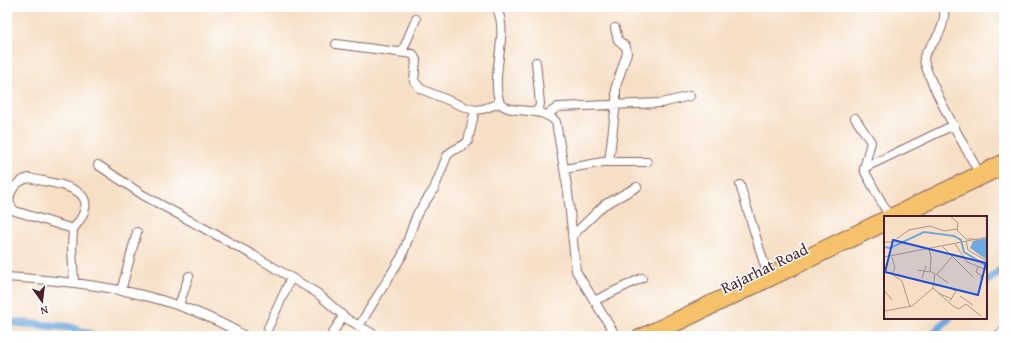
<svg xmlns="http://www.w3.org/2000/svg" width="1011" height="343" font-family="'Gentium Book Plus',serif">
<rect width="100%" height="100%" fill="#fff"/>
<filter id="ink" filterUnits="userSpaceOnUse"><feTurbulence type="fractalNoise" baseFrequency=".025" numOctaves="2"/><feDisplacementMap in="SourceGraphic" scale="8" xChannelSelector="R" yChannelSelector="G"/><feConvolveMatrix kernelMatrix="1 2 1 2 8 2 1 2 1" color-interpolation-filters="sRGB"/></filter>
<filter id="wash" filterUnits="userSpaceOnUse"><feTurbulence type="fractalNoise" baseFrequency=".012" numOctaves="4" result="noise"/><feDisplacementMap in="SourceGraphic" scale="16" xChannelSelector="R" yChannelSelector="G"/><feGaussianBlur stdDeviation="0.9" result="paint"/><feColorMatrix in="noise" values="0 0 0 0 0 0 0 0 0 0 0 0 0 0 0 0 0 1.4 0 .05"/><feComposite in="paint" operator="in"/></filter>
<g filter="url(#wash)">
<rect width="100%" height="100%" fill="#f6dfc5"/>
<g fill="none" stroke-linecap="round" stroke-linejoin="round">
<path stroke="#6ea9df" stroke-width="8" d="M986 282 1004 267
M7 322 69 327 96 336
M931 336 949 318"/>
</g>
</g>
<g filter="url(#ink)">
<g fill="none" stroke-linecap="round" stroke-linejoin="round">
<defs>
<path id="minor" d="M496 7C511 33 489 74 500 103 511 116 539 104 556 122L568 192 576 271 616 336
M944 7C946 22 940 34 930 47 928 50 925 53 924 57 923 74 968 152 978 171
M336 44 413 54 416 60 414 81 421 89 467 108 475 110 483 109 500 103
M402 52 416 19
M536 62 540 104 538 111
M548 114 558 107 662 103 690 96
M855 118 871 142 864 168 865 172 888 214
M609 162 616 103V86L627 53 626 47 618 40 615 28
M98 165 143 195 253 255 317 293 347 319 377 336
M864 168 954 125
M565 169 603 162H647
M740 185 767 273
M73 229C109 187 58 185 29 178 14 181 2 199 15 211L73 229 72 249 74 282
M572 236 604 205 637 187
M7 277C90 282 173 293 245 336
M121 291 137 232
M594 301 642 278
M179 305 189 276
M359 326 402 256 417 214 434 189 447 156C452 148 463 148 468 141L475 110
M268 328 291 278
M331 336 343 316
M998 336 1004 330"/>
<path id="major" d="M904 217 1004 169
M637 336 1004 159
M656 336 885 226"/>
</defs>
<use href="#minor" stroke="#866261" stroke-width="10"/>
<use href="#major" stroke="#866261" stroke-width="12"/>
<use href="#minor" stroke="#fff" stroke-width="8"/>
<use href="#major" stroke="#f5c16b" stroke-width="10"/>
</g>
</g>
<g text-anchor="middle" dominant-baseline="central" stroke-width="3" stroke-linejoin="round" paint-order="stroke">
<g font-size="16" fill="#4a1f2b" stroke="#fff">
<text transform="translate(764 268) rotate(-26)">Rajarhat Road</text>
</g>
</g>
<g transform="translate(884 216)">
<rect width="103" height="103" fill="#f6dfc5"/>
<path d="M103 22 102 42 103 44 86 32 89 25Z" fill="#6ea9df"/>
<path fill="none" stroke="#6ea9df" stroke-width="2" d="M0 31 6 32 40 16 70 20 77 24 80 36 103 50"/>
<path fill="none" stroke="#b19287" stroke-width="1" d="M66 0 74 7 73 14M91 24 103 21M82 25 84 34 103 45M0 26H8L25 14 46 10 60 15 72 13 82 23H90M71 28 83 46 103 54M58 30 89 61M45 33 47 41 46 55 51 58 49 72 69 90 75 93 82 88 97 100M0 41 93 23M8 41 11 52 8 58 18 65 26 91M94 51 92 56 98 60 96 62M33 54 46 56M52 58 64 67M53 58 68 41M38 62 42 50M0 74 8 84M54 77 68 83M76 80 89 89M66 85 72 75 68 73M1 95 28 90 49 72"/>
<path fill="#1d4ed8" fill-opacity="0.15" stroke="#1d4ed8" stroke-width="2" d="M9 24 102 47 94 79 1 56Z"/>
<rect width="103" height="103" fill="none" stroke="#4a1f2b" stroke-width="2"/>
</g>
<rect width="1011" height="343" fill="none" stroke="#fff" stroke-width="24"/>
<g transform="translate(42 301) rotate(166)" stroke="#ffffff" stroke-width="3" paint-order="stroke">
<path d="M0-3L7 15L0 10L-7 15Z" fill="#4a1f2b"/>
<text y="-6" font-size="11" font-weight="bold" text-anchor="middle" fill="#4a1f2b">N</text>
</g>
</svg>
